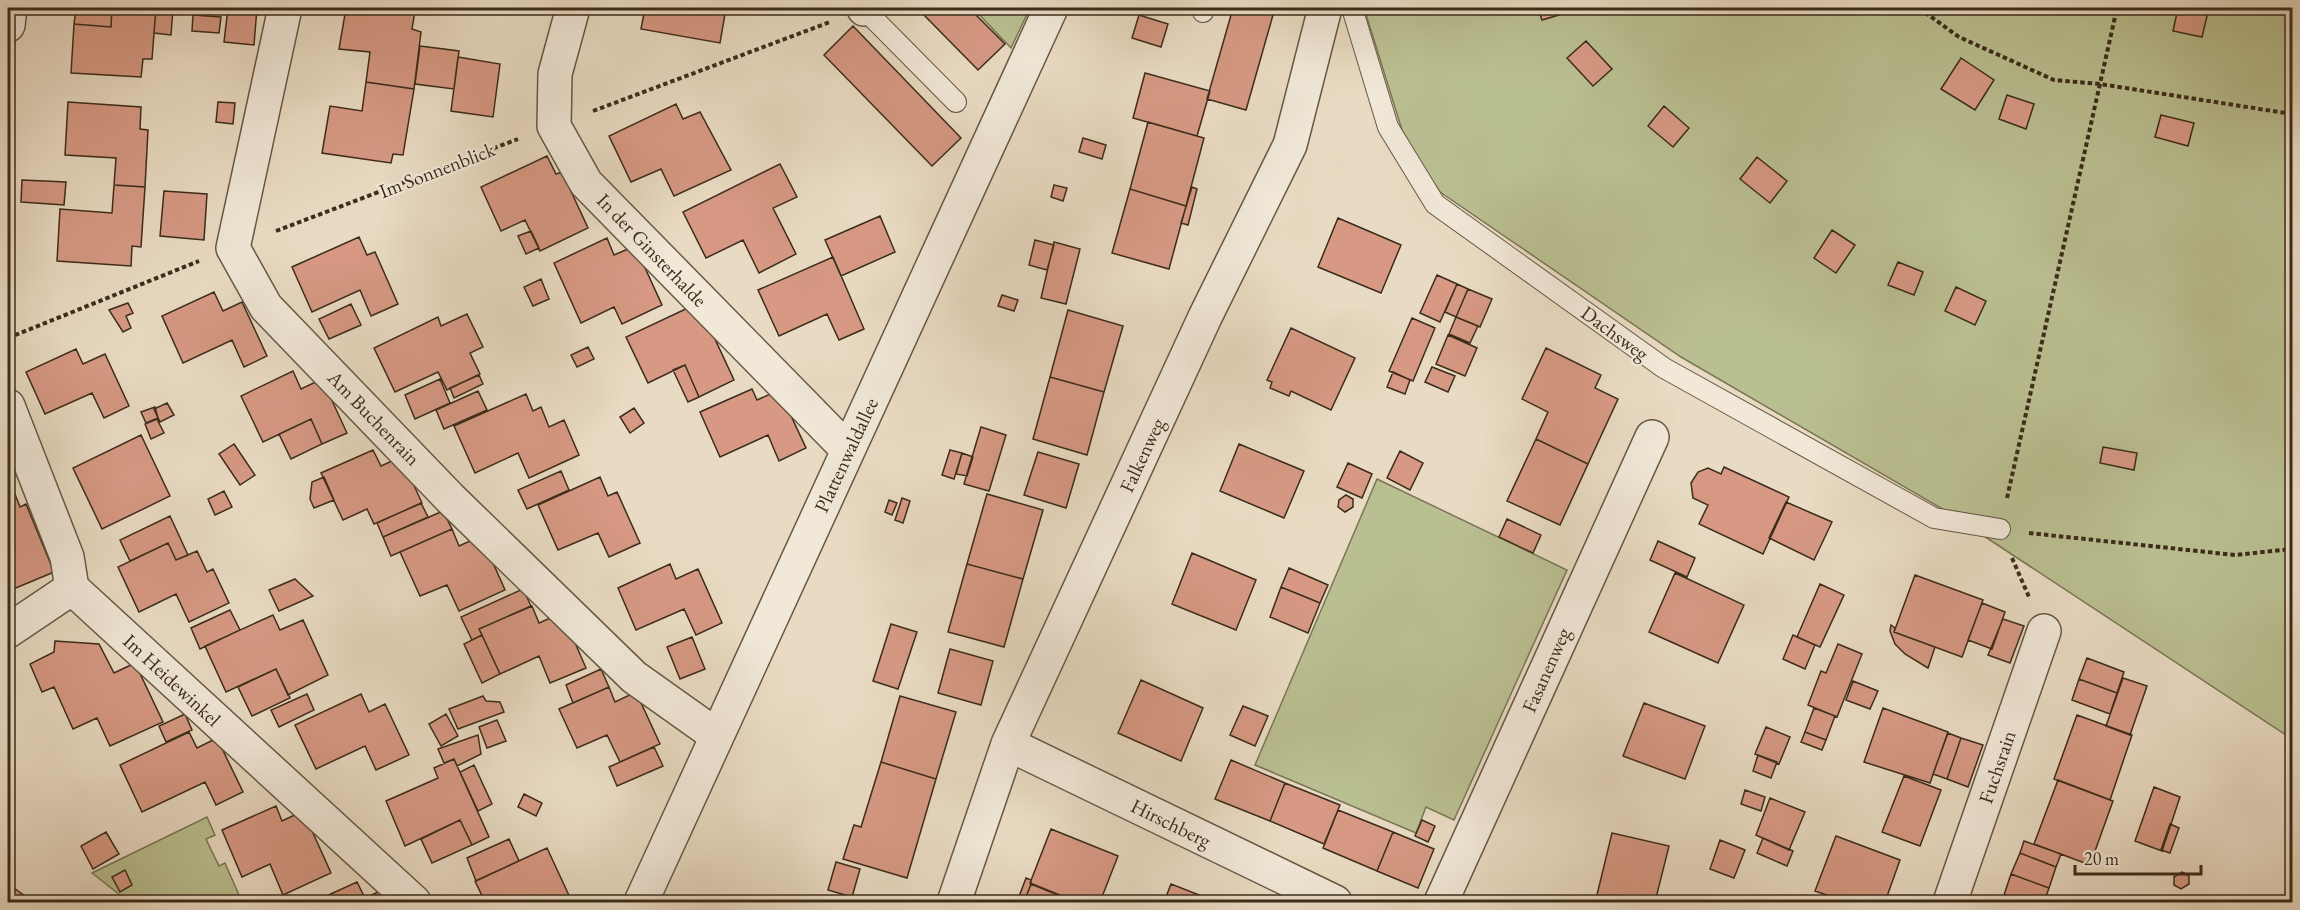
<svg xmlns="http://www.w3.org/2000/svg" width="2300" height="910" font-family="'EB Garamond',serif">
<rect width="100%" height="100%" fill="#e9dbc3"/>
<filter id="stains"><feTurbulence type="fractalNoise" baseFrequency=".00333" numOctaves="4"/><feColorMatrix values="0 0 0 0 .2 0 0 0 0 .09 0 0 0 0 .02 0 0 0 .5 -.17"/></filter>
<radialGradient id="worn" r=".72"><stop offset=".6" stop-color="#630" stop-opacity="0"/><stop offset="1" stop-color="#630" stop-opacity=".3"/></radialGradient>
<path fill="#babf91" stroke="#7a7656" stroke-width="1.5" d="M973 8H1030L1011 48Z
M1364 8H2292V739L1946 511 1681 357 1440 192 1421 165 1402 130Z
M1377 479 1567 570 1454 820 1426 807 1416 833 1255 765Z
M207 817 215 835 206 839 219 866 225 863 242 902H129L92 873Z"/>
<path fill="#d79984" stroke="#3b2c1b" stroke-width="1.5" d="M76 8H112L111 27 74 24Z
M112 8H156L152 59H143L141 77 71 73 74 24 111 27Z
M156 8H173L171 35 154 33Z
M228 8H257L254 45 224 42Z
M346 8H392L415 11 412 29 421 32 414 89 366 82 370 52 339 49Z
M645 8H726L720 43 641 29Z
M929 8H969L1005 44 978 70 923 14Z
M1233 8H1275L1246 110 1207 99Z
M1538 8H1568L1569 12 1542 20Z
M2178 8H2209L2202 37 2173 31Z
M193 15 221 17 219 33 192 31Z
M1139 15 1168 24 1161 47 1132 38Z
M853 26 961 138 932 166 824 55Z
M1586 41 1612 69 1593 86 1567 58Z
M420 46 459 51 454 89 415 84Z
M458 57 500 64 493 117 451 111Z
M1961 58 1994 80 1975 110 1941 89Z
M1145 73 1210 91 1197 136 1133 118Z
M366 82 414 89 403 155 393 154 391 163 322 153 330 106 362 111Z
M2007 95 2034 104 2026 129 1999 119Z
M68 102 141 107 140 129 148 130 145 187 114 185 116 158 65 155Z
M218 102 235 103 233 124 216 122Z
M676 104 683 119 700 112 731 170 674 196 661 169 631 182 609 136Z
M1664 106 1689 128 1673 147 1648 126Z
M2161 115 2194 123 2188 146 2155 137Z
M1148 122 1204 138 1186 206 1130 189Z
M1083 138 1106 145 1102 159 1079 152Z
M547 156 556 174 562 172 588 228 540 251 525 220 501 231 481 187Z
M1757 157 1787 181 1770 203 1740 179Z
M780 164 797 197 773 208 796 254 759 273 743 240 706 258 683 212Z
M22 180 66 182 64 205 21 202Z
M114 185 145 187 141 247 132 246 131 266 57 261 60 209 112 213Z
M1054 185 1067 188 1063 201 1051 197Z
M1192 187 1197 189 1188 225 1181 223Z
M1130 189 1186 206 1169 269 1112 253Z
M164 191 207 194 204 240 160 236Z
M880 216 895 252 841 276 825 240Z
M1338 218 1401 245 1381 293 1318 267Z
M1832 230 1855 245 1836 273 1814 258Z
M531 231 539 248 526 254 518 236Z
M359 237 367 255 375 252 398 304 371 316 360 290 312 312 292 267Z
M607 238 614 255 635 246 662 305 622 324 614 307 581 323 554 263Z
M1035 240 1054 245 1047 270 1029 265Z
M1054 242 1080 249 1066 304 1041 298Z
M833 257 864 329 839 340 827 314 779 336 758 290Z
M1898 262 1923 272 1914 295 1888 285Z
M1437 275 1457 284 1440 322 1420 313Z
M541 279 549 299 533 306 524 287Z
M1457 284 1468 289 1456 317 1445 312Z
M1956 287 1986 301 1975 325 1945 311Z
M1468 289 1492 299 1480 327 1456 317Z
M214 292 223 311 242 302 267 356 244 367 232 340 183 363 162 316Z
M1002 295 1018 300 1014 311 998 306Z
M128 303 133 313 126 316 131 328 123 332 109 310Z
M351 304 361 325 329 339 319 319Z
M692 306 701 324 707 322 734 380 699 397 685 365 648 383 626 337Z
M1068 310 1123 326 1104 392 1050 377Z
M467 314 483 347 470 353 480 374 447 390 438 372 395 392 374 348 438 317 441 326Z
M1456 317 1478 326 1470 343 1449 334Z
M1412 318 1435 328 1413 381 1389 371Z
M1291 328 1355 358 1331 410 1291 391 1289 396 1270 388 1272 382 1267 380Z
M1448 335 1477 348 1465 376 1436 364Z
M588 347 594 359 577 367 571 355Z
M1546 348 1601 375 1595 388 1618 399 1588 464 1536 439 1548 412 1522 399Z
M76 349 83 364 105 354 129 406 104 418 92 393 45 414 26 372Z
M685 365 699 397 688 402 673 370Z
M1432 367 1455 376 1448 392 1425 382Z
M293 371 301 389 322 379 347 433 322 444 311 419 263 442 241 396Z
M1393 372 1410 380 1405 394 1387 387Z
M479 375 483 384 454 398 450 388Z
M1050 377 1104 392 1087 455 1033 439Z
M440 379 450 403 415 419 405 395Z
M752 389 757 400 779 390 806 448 779 461 768 435 720 457 700 412Z
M478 391 487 410 444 429 436 410Z
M526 394 533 411 541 407 549 427 564 420 579 455 529 478 518 453 475 473 454 426Z
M167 403 174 415 160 422 154 409Z
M155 407 158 418 146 423 141 412Z
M634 408 644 423 630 433 620 417Z
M157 419 164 433 151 439 145 424Z
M311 419 322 444 291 459 279 434Z
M981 427 1006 435 989 491 964 484Z
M141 435 170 496 102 529 73 468Z
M1536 439 1588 464 1560 525 1507 501Z
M234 444 255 475 240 485 219 454Z
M1239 444 1304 471 1284 518 1220 491Z
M2103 447 2137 453 2134 470 2100 463Z
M373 450 381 466 401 457 422 503 374 524 367 509 343 520 321 473Z
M950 450 962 453 954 479 942 475Z
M1400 451 1423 463 1410 490 1387 478Z
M1038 452 1079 464 1066 508 1024 495Z
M962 453 973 457 967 476 956 474Z
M1348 463 1372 474 1362 498 1337 487Z
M1724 467 1789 497 1763 554 1699 524 1708 505 1693 498 1691 483 1698 472 1708 468 1721 474Z
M561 471 569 490 527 509 518 490Z
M324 477 334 500 314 508 310 499 312 482Z
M600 477 608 496 617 492 640 543 609 557 598 533 558 550 538 505Z
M13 489 20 507 26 504 54 572 11 590 8 581V491Z
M224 491 232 507 215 515 208 499Z
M987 494 1043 510 1023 579 967 564Z
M1346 495 1353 499V507L1345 512 1338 507 1339 500Z
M902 498 910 501 903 523 895 520Z
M889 500 897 503 892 515 885 512Z
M1786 502 1832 522 1814 560 1769 538Z
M421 503 428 517 383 537 377 523Z
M443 511 452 529 391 556 383 537Z
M170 516 188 555 176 560 168 543 130 561 120 540Z
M1507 519 1541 535 1533 553 1499 537Z
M452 529 459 546 481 536 505 590 459 611 447 585 420 596 400 552Z
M1658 541 1695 558 1687 577 1650 560Z
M168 543 176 560 197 551 207 572 213 569 229 603 189 622 176 594 139 612 118 567Z
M1192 553 1256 580 1236 630 1172 604Z
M670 564 676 579 698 569 722 623 696 635 684 609 636 630 618 588Z
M967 564 1023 579 1004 647 948 632Z
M1289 568 1328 585 1320 603 1281 587Z
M1675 573 1744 605 1718 663 1649 632Z
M1915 575 1983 600 1962 657 1894 632Z
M295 579 313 596 279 611 269 590Z
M1820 584 1844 595 1820 647 1797 637Z
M1281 587 1320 603 1308 633 1270 617Z
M523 589 531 606 479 629 482 635 472 640 461 617Z
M1982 603 2005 612 1992 649 1968 640Z
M532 606 539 623 562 613 586 668 550 683 539 656 500 674 479 629Z
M230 610 240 630 200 649 191 628Z
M273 615 280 630 303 620 328 675 288 695 276 669 226 692 205 646Z
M2003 619 2024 626 2010 663 1988 655Z
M891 624 917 632 898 689 873 681Z
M1891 625 1895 628 1894 632 1935 647 1928 668 1905 654 1895 644 1890 631Z
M482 635 500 674 482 683 464 644Z
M1793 635 1815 645 1805 669 1783 659Z
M692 637 705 669 680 679 667 647Z
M55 641 99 644 114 673 135 663 163 722 110 746 97 718 73 729 54 687 42 692 30 664 54 652Z
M1838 644 1862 654 1837 717 1808 705 1821 671 1826 673Z
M950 649 993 661 981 705 938 693Z
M2087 658 2124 672 2117 693 2079 679Z
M276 669 290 698 252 716 238 687Z
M601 669 609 687 573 703 566 685Z
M2123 678 2147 686 2130 735 2106 726Z
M2079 679 2117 693 2110 714 2072 700Z
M1141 680 1203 708 1181 761 1118 733Z
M1853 681 1878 691 1870 709 1846 700Z
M609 687 615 702 636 692 660 744 620 762 607 735 577 748 559 709Z
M307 694 314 710 279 727 271 710Z
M361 694 369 712 385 704 409 755 376 770 365 746 316 769 295 725Z
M483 696 486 701 500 702 504 712 458 729 449 709Z
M900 696 956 712 936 779 881 762Z
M1644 703 1705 726 1685 779 1623 756Z
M1243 706 1268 716 1255 746 1230 735Z
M1814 708 1835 716 1826 740 1805 732Z
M1883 708 1948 732 1930 783 1864 762Z
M185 714 192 730 166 742 159 726Z
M446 714 458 736 441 746 429 724Z
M2077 715 2132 735 2110 800 2054 779Z
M497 720 506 741 487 748 479 727Z
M1766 727 1790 737 1779 764 1755 754Z
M189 732 197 748 217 738 243 792 216 805 205 782 142 812 120 765Z
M1805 732 1826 740 1822 750 1801 742Z
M1948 733 1961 738 1947 779 1933 774Z
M478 735 481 754 457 766 454 759 444 763 438 749Z
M1961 738 1983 745 1968 787 1947 779Z
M654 747 663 766 617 786 609 767Z
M1758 755 1777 762 1771 778 1753 771Z
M454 759 489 837 472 845 460 820 405 846 386 801 438 778 434 768Z
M1231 760 1285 783 1270 821 1215 799Z
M881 762 936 779 907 878 843 859 854 825 861 827Z
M474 765 492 804 478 811 460 772Z
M1904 776 1941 790 1920 846 1882 832Z
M2058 780 2113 801 2090 865 2034 844Z
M1285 783 1340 805 1324 844 1270 821Z
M2154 787 2180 797 2162 851 2135 841Z
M1745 790 1765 797 1761 811 1741 804Z
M524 794 542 803 536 816 518 807Z
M1770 798 1805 812 1789 850 1756 835Z
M276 806 282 821 303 811 331 873 283 895 270 864 242 877 222 830Z
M1338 810 1393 832 1377 871 1323 848Z
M460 820 472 845 432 863 421 839Z
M1422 820 1435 826 1428 842 1415 836Z
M2170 824 2179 828 2170 853 2161 850Z
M1051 829 1118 856 1100 902H1077L1030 883Z
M106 832 119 854 93 869 81 846Z
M1393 832 1434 849 1418 888 1377 871Z
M1612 833 1669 846 1655 902H1612L1596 899Z
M1836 836 1900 860 1885 902H1847L1815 891Z
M1763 838 1793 851 1787 866 1757 853Z
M509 839 519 861 476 881 467 858Z
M1720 840 1745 850 1734 878 1710 869Z
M2024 841 2061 854 2056 867 2020 853Z
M547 848 572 902H485L475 881Z
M2020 853 2056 867 2049 888 2011 874Z
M836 862 860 869 852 897 828 890Z
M125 870 132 885 120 892 112 877Z
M2182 872 2189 876V884L2181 889 2174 885V877Z
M2011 874 2049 888 2044 902H2025L2004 895Z
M1026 878 1031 880V884L1024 902H1017Z
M357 882 365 898 387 888 393 902H313Z
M1031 884 1070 900 1069 902H1039L1026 897Z
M1171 884 1217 902H1164Z
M10 885 33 902H8V889Z
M2004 895 2025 902H2001Z"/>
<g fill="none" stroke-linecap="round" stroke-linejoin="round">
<defs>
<path id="lane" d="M1352 8 1388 127 1435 204 1664 368 1934 518 2000 529
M864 9 956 102
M1203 12 1204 8"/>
<path id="street" d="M285 8 233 248 266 307 450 498 634 677 717 736
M573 8 555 74 554 126 586 183 848 450
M864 9 868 8
M8 25 10 8
M8 406 67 557 72 588 414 902
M8 631 72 588
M1008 744 1335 902
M641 902 1051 8
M954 902 1008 744 1205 317 1290 145 1325 8
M1441 902 1652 437
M1950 902 2044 631"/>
</defs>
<use href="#lane" stroke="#665845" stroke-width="22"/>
<use href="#street" stroke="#665845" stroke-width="36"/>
<path stroke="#3b2c1b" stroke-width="4" stroke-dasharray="4.5 3" stroke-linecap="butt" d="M1919 8 1959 37 2054 80 2100 84 2292 114
M593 111 830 22
M276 231 518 139
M8 338 199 261
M2007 498 2117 8
M2029 533 2235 555 2292 549
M2012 558 2029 597"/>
<use href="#lane" stroke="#f1e8d8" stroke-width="20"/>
<use href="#street" stroke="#f1e8d8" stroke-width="33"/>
</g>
<g text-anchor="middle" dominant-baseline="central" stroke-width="4.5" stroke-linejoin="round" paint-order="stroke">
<g font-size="20" fill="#3b2c1b" stroke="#f1e8d8">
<text transform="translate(437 170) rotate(-21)">Im Sonnenblick</text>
<text transform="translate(652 250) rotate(46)">In der Ginsterhalde</text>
<text transform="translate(1615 333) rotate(36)">Dachsweg</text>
<text transform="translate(374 418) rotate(46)">Am Buchenrain</text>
<text transform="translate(846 455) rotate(-65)">Plattenwaldallee</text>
<text transform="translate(1142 455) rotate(-65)">Falkenweg</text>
<text transform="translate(1546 670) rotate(-66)">Fasanenweg</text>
<text transform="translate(172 680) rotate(43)">Im Heidewinkel</text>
<text transform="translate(1997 767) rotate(-71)">Fuchsrain</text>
<text transform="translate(1171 823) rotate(26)">Hirschberg</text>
</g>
</g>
<rect width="2300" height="910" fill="none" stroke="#e9dbc3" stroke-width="30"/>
<rect x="9" y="9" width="2282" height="892" fill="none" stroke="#3b2c1b" stroke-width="3"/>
<rect x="15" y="15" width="2270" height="880" fill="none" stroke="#3b2c1b" stroke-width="1.5"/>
<path d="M2075 865v9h126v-9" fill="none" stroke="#3b2c1b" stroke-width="3"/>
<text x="2084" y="865" font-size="18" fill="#3b2c1b" stroke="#f1e8d8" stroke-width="4.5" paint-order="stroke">20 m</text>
<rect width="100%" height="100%" filter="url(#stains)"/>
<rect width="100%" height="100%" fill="url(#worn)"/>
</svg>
